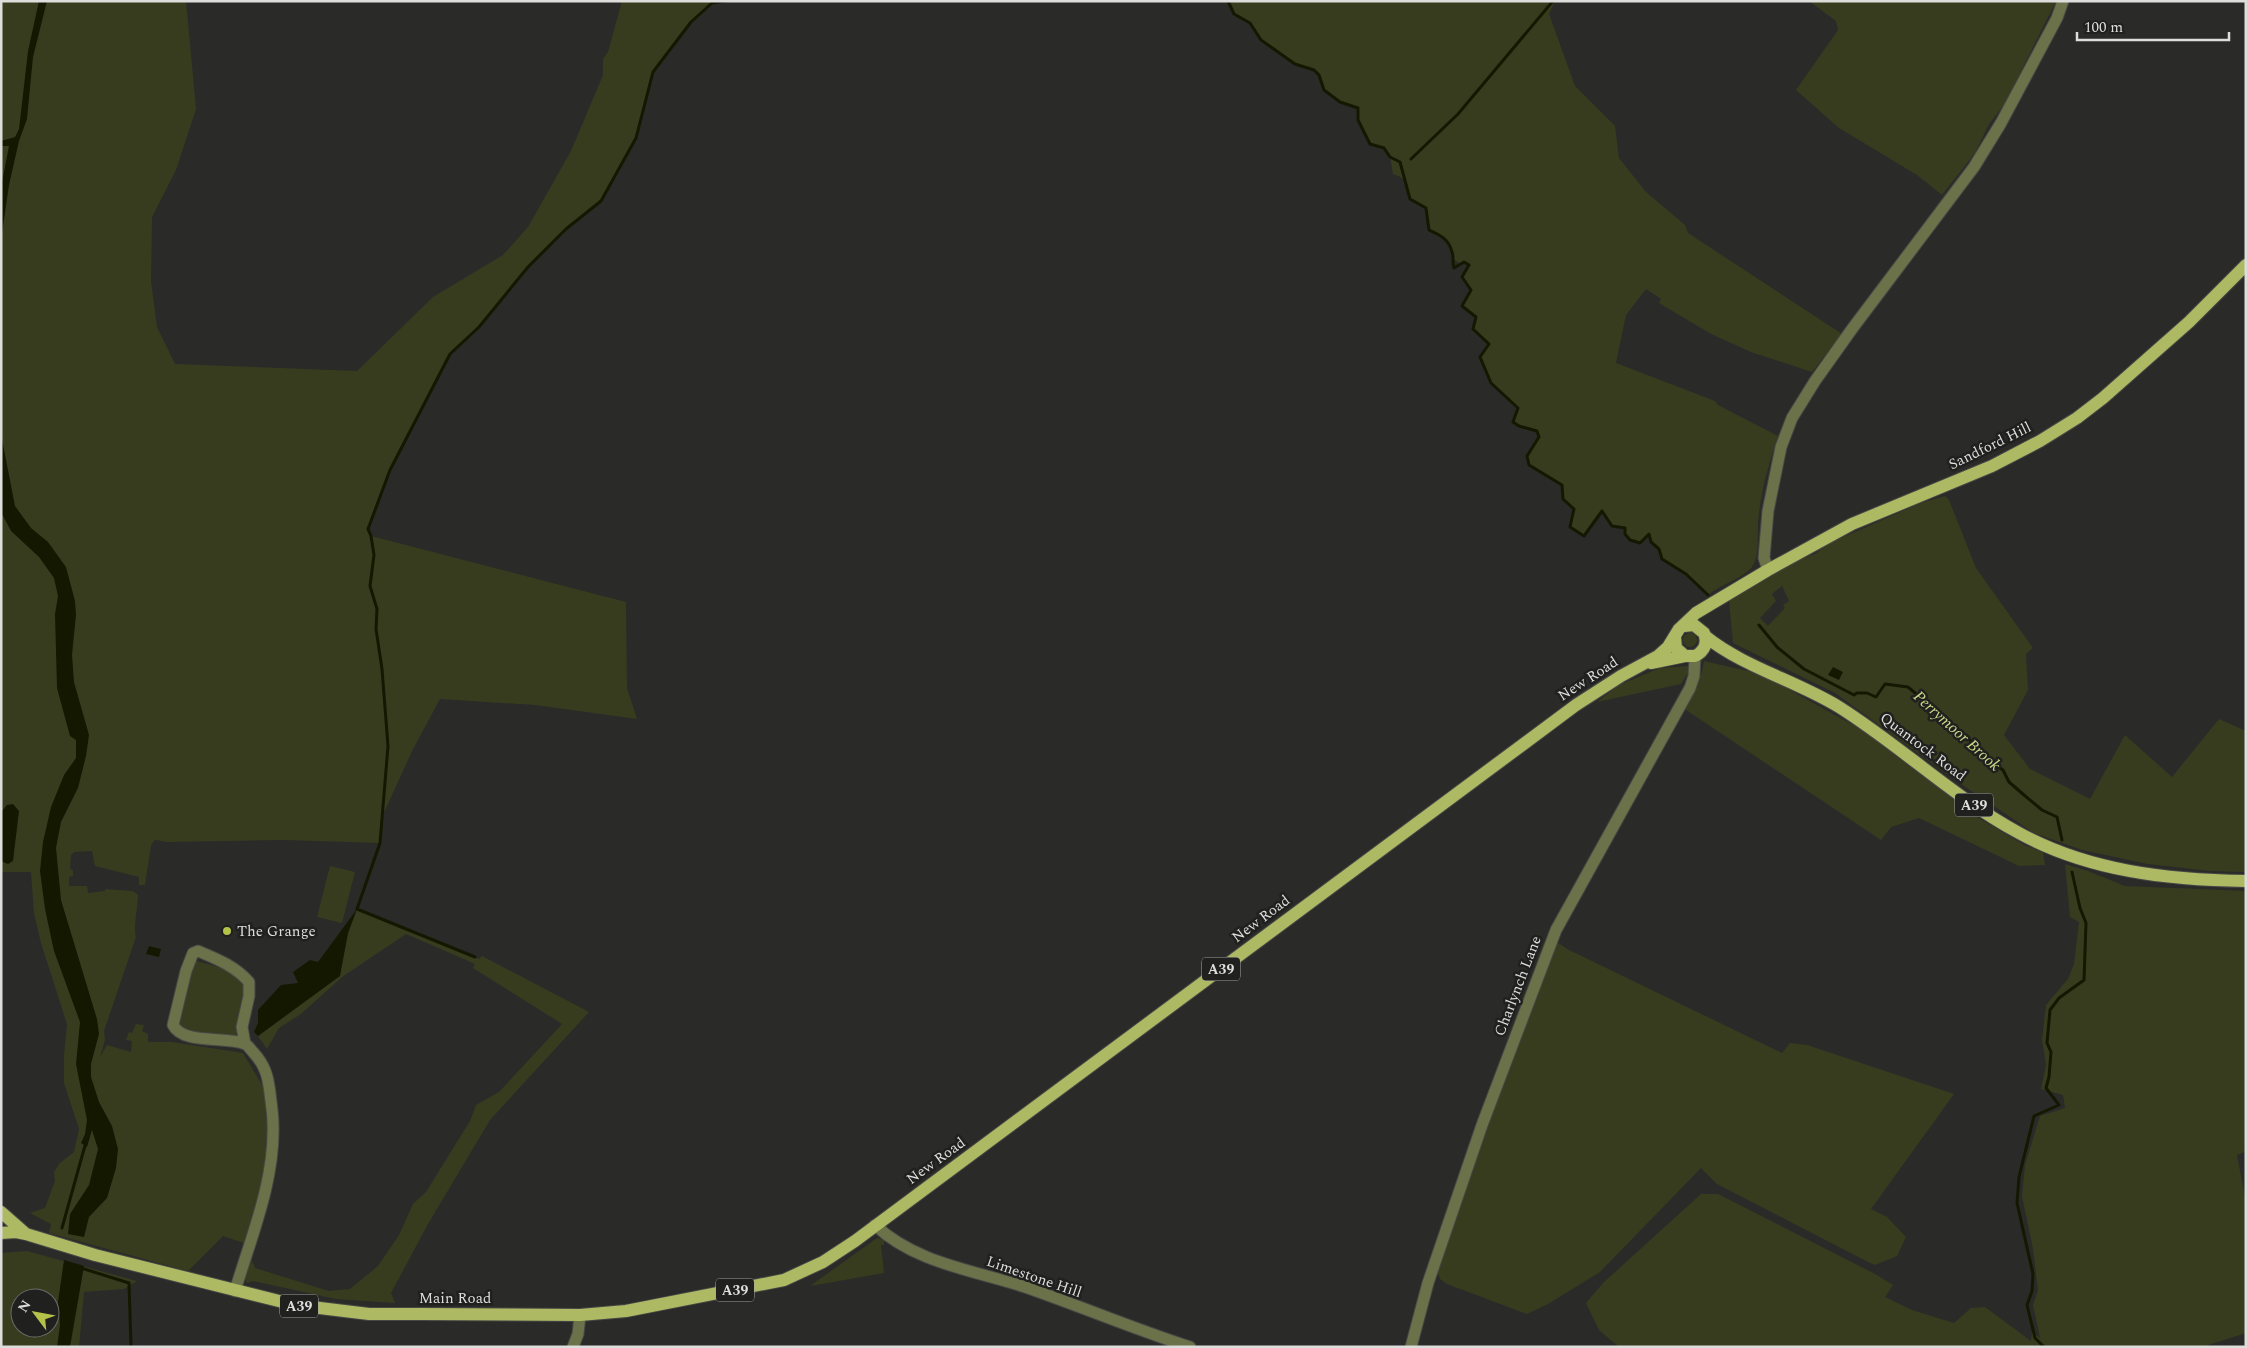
<svg xmlns="http://www.w3.org/2000/svg" width="2247" height="1348" font-family="Spectral,serif">
<rect width="100%" height="100%" fill="#2a2a28"/>
<path fill="#383c1f" fill-rule="evenodd" d="M1 1H186L196 109 176 170 152 217 151 281 157 327 175 364 357 371 433 297 503 255 528 227 571 151 603 75V59L608 52 622 1H725L712 3 691 22 653 72 636 138 601 201 566 229 528 267 479 327 450 354 390 470 368 529 371 536 375 537 626 602 627 688 637 719 535 705 440 699 412 751 383 815 380 843 284 840 168 842 155 840 151 845 145 885H139V877L95 866 92 851 74 852 71 855 70 869 73 870V876L69 877V886H87L88 893 105 891V889L133 891 138 895C138 906 133 929 136 937L104 1031 105 1040 100 1057 107 1045 131 1052 132 1041 126 1040 129 1032 132 1033 136 1024 144 1025 142 1031 148 1034V1042H172L243 1053 259 1080 270 1094 276 1123 250 1245 223 1236 188 1271 49 1233 51 1224 30 1213 45 1208 55 1181 54 1172 60 1163 74 1152 79 1129 64 1083V1055L67 1024 41 943 34 913 31 872H1Z
M1228 1H1555L1549 14 1575 86 1615 126 1619 158 1646 192 1685 225 1688 233 1842 334 1812 372 1751 352 1711 334 1659 303 1661 299 1646 289 1626 315 1616 363 1715 401 1718 405 1778 436C1769 463 1760 494 1758 523 1757 538 1761 561 1748 571 1736 581 1720 585 1708 595L1686 574 1662 559 1659 549 1651 542 1649 534 1640 543 1630 540 1625 534V528L1612 526 1602 511 1584 536 1570 527 1574 509 1563 499 1562 485 1529 465 1527 456 1539 437 1537 431 1519 426 1513 422 1518 408 1491 383 1480 357 1488 344 1473 329 1476 317 1462 306 1471 290 1462 277 1468 265 1464 262 1461 264 1452 258C1454 242 1441 235 1429 230L1426 208 1410 199C1407 185 1407 178 1393 174L1390 157 1384 148 1370 144 1358 118V108L1340 102 1324 90 1319 75 1314 70 1295 64 1261 40 1250 23 1234 14Z
M1809 1H2056L2004 105 1989 124 1975 153 1942 195 1917 175 1839 128 1796 90 1838 30 1836 21Z
M1945 496 1949 500 1976 568 2033 648 2026 654 2028 690 2004 735 2030 769 2090 799 2125 735 2172 777 2219 719 2246 731V872L2210 871 2148 864 2082 850 2034 833 1955 780 1835 693 1733 643 1729 600 1787 564 1815 554 1830 543 1921 503ZM1782 586 1789 601 1783 605 1785 608 1768 626 1760 618 1776 601 1772 594Z
M1683 640a7 7 0 1 1 14 0a7 7 0 1 1-14 0Z
M1704 661 1761 674 1862 730 1972 814 2024 845 2043 852 2045 865 2019 866 1919 818 1891 827 1881 840 1683 708 1701 676Z
M1688 666V673L1681 684 1597 702 1619 685 1660 668Z
M2065 864 2088 871 2125 886 2246 891V1148L2244 1152 2237 1155 2246 1202V1333L2202 1347H1619L1599 1330 1586 1303 1603 1283 1701 1194H1718L1875 1274 1893 1285 1885 1297 1912 1310 1954 1323 1971 1308 1985 1307 2031 1341 2032 1332 2040 1338 2033 1305 2038 1290 2033 1249 2022 1196 2025 1165 2040 1116 2065 1108 2063 1095 2041 1089 2046 1065 2042 1040 2046 1005 2068 979 2074 964 2079 922 2070 917Z
M330 866 355 872 342 923 317 917Z
M357 909 479 959 482 956 589 1012 490 1120 428 1224 391 1293 395 1303 336 1299 253 1281 247 1283 243 1275 252 1261 255 1268 329 1291 350 1289 378 1266 399 1235 413 1204 426 1192 470 1121 476 1105 499 1092 562 1024 473 968 475 964 406 934 342 977 301 1014 279 1028 267 1049 258 1036 339 976 348 933Z
M1557 942 1567 949 1782 1053 1790 1043 1807 1045 1954 1094 1871 1209 1887 1217 1906 1237 1897 1256 1875 1265 1870 1263 1717 1184 1701 1168 1600 1272 1548 1304 1527 1314 1447 1284 1440 1279 1437 1270 1511 1060Z
M197 961C209 965 224 967 235 974 256 986 240 1019 235 1039L206 1035 178 1026 194 964Z
M877 1238 884 1240V1245H881L884 1273 810 1286Z
M27 1251 137 1281 124 1289 84 1292 79 1347H1V1253ZM20 1298H50V1328H20Z"/>
<path fill="#151801" d="M39 1H47L33 57 27 119 19 141 9 185 1 240V187L9 146H1V141L15 137 19 129 28 51Z
M1 434 15 506 31 528 48 542 66 567 75 601 76 615 72 655 74 682 89 735 86 756 78 788 61 822 56 848 61 900 97 1019 99 1034 91 1064V1077L99 1102 112 1126 118 1149 116 1168 107 1198 89 1217 84 1237 68 1234 70 1214 89 1185 98 1149 92 1130 87 1147 81 1143 85 1134 87 1120 76 1064 80 1022 54 951 45 909 40 871 43 842 51 807 64 775 76 758V740L70 736 57 688 55 614 58 596 54 578 39 557 11 531 1 512Z
M1833 667 1843 672 1839 680 1828 675Z
M13 804 19 811 13 861 8 864 3 862 1 859 2 811 7 805Z
M357 909 348 933 340 976 258 1036 254 1032 258 1023V1010L281 985 298 983 293 972 310 960 318 962Z
M149 946 161 949 159 957 146 954Z
M64 1260 84 1266 70 1347H57L60 1325 58 1302Z"/>
<g fill="none" stroke-linecap="round" stroke-linejoin="round">
<path stroke="#151801" stroke-width="3" d="M1228 1 1234 14 1250 23 1261 40 1295 64 1314 70 1319 75 1324 90 1340 102 1358 108V120L1370 144 1384 148 1390 157 1400 162 1410 199 1426 208 1429 230C1440 235 1449 239 1452 252 1454 257 1452 262 1454 268L1464 262 1469 265 1462 277 1471 290 1462 306 1476 317 1473 329 1489 344 1480 357 1491 383 1518 408 1513 422 1519 426 1537 431 1539 437 1527 456 1529 465 1562 485 1563 499 1574 509 1570 527 1584 536 1602 511 1612 526 1625 528V534L1630 540 1640 543 1649 534 1651 542 1659 549 1662 559 1686 574 1708 595
M1411 159 1458 114 1553 1
M1759 625 1777 647 1804 669 1854 695 1857 693H1867L1876 697 1885 684 1908 687 1969 739 1988 760 2003 770 2009 782 2024 795 2042 810 2057 817 2062 840
M475 957 357 909 380 843 388 746 382 669 376 629 377 609 370 586 374 555 371 536 368 529 390 470 450 354 479 327 528 267 566 229 601 201 636 138 653 72 691 22 712 3 725 1
M62 1228 86 1142
M81 1268 129 1283 131 1347
M2044 1347 2035 1338 2027 1305 2032 1291 2033 1274 2017 1203 2019 1177 2034 1116 2059 1105 2046 1088 2049 1077 2051 1052 2047 1043 2050 1010 2059 998 2084 980 2086 923 2080 908 2072 872"/>
<defs>
<path id="minor" d="M1768 570 1764 558 1768 511 1781 447 1792 418 1815 381 1852 329 1974 167 2001 123 2057 18 2063 1
M875 1225C915 1263 973 1270 1025 1287 1080 1306 1134 1329 1190 1347
M235 1291C251 1237 275 1181 273 1124 273 1113 271 1103 270 1093 268 1076 265 1065 253 1052 251 1050 248 1045 245 1044 227 1036 183 1045 173 1025L186 971 193 953 198 951C217 959 235 966 249 982V996L242 1027 245 1044
M573 1347 578 1334 580 1315
M1411 1347 1428 1283 1482 1125 1556 930 1690 688 1694 676 1695 656"/>
<path id="major" d="M1705 636C1743 667 1797 681 1839 707 1901 746 1954 798 2019 833 2088 871 2168 880 2246 881
M1675 637 1676 648 1685 656H1695C1705 651 1708 643 1704 633L1694 625 1684 626
M1651 663 1685 656
M1 1212 26 1234
M1 1233 16 1232 26 1234 95 1255 295 1305 369 1314H421L580 1315 626 1311 784 1280 823 1262 855 1241 1576 705 1621 676 1658 656 1668 647 1679 629 1696 613 1768 570 1852 524 1992 466 2040 441 2077 418 2103 398 2189 322 2246 265"/>
</defs>
<use href="#minor" stroke="#474745" stroke-width="13"/>
<use href="#major" stroke="#474745" stroke-width="14"/>
<use href="#minor" stroke="#6b724a" stroke-width="11"/>
<use href="#major" stroke="#adb963" stroke-width="12"/>
</g>
<circle fill="#b4c24a" stroke="#20211f" stroke-width="2" cx="227" cy="931" r="5"/>
<g text-anchor="middle" dominant-baseline="central" stroke-width="5" stroke-linejoin="round" paint-order="stroke">
<g fill="#20211f" stroke="#a4a5a3" stroke-width="1">
<rect x="1955" y="793.5" width="38" height="23" rx="4"/>
<rect x="1202" y="957.5" width="38" height="23" rx="4"/>
<rect x="716" y="1278.5" width="38" height="23" rx="4"/>
<rect x="280" y="1294.5" width="38" height="23" rx="4"/>
</g>
<g font-size="14" font-weight="bold" fill="#dddedc">
<text x="1974" y="805">A39</text>
<text x="1221" y="969">A39</text>
<text x="735" y="1290">A39</text>
<text x="299" y="1306">A39</text>
</g>
<g font-size="15" fill="#dddedc" stroke="#20211f">
<text transform="translate(1990 446) rotate(-26)">Sandford Hill</text>
<text transform="translate(1588 679) rotate(-33)">New Road</text>
<text transform="translate(1923 747) rotate(37)">Quantock Road</text>
<text transform="translate(1261 919) rotate(-37)">New Road</text>
<text transform="translate(1518 986) rotate(-69)">Charlynch Lane</text>
<text transform="translate(936 1161) rotate(-36)">New Road</text>
<text transform="translate(1034 1277) rotate(19)">Limestone Hill</text>
<text x="455" y="1298">Main Road</text>
</g>
<g font-size="15" fill="#dddedc" stroke="#20211f" text-anchor="start">
<text x="237" y="931">The Grange</text>
</g>
<g font-size="16" font-style="italic" fill="#cbd789" stroke="#20211f">
<text transform="translate(1957 731) rotate(42)">Perrymoor Brook</text>
</g>
</g>
<rect width="2247" height="1348" fill="none" stroke="#dddedc" stroke-width="5"/>
<g transform="translate(35 1313) rotate(302)"><circle r="24" fill="#20211f" stroke="#6c6d6b"/>
<path d="M0-4L9 19L0 12L-9 19Z" fill="#b4c24a"/>
<text y="-8" font-size="14" font-weight="bold" text-anchor="middle" fill="#dddedc">N</text>
</g>
<path d="M2077 32v8h152v-8" fill="none" stroke="#dddedc" stroke-width="2.5"/>
<text x="2084" y="32" font-size="15" fill="#dddedc" stroke="#20211f" stroke-width="4" paint-order="stroke">100 m</text>
</svg>
